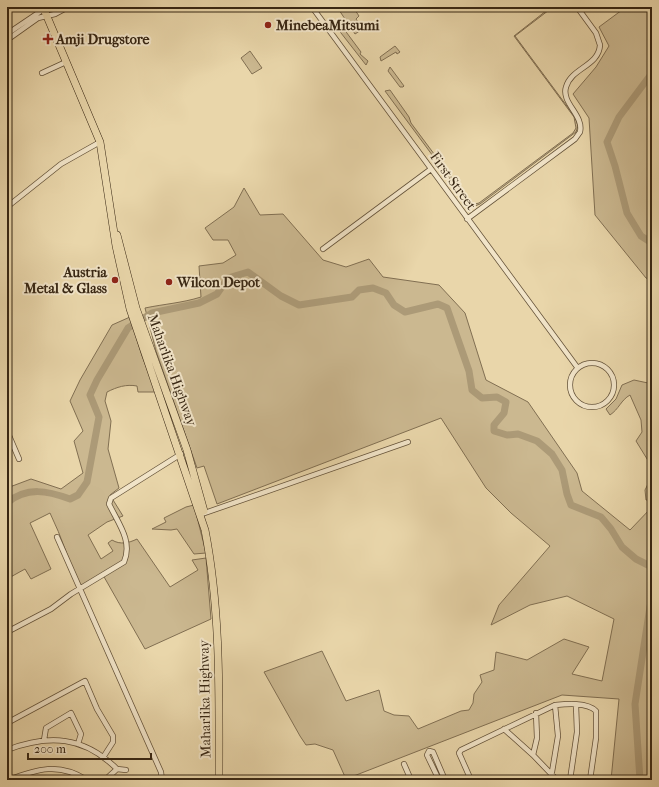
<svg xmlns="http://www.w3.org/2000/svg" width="659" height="787" font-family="'IM FELL French Canon',serif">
<rect width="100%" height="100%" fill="#e9d6aa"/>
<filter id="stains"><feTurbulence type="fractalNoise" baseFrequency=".005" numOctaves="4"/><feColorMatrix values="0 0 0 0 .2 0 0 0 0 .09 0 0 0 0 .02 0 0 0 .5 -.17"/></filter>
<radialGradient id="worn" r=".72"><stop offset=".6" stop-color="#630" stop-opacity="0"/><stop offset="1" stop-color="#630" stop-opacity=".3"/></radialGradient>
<path fill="#cbb890" stroke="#816f52" d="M337 7H353L359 16 356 19 362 28 365 26 366 27 355 34Z
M551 7H553L515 36 575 117 578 126 576 132 480 204 475 206 469 205 385 91 390 90 409 117 411 123 452 178 454 182 453 184 455 183C461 191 468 207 479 203L573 133 576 128 574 117 514 36Z
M622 7H652V281L646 278 595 215 589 118 573 94 596 67 609 46 599 27 622 10Z
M338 21 361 52 360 54 368 61 366 65 334 24Z
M395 46 400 52 397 54 396 52 381 61 380 57Z
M250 51 262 68 252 74 241 58Z
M390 67 404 86 403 87H400L388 71Z
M244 188 260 215 283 214 323 260 346 267 369 259 383 277 439 285 465 313 486 380 528 402 577 473 582 491 630 530 652 507V780H611L619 699 562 695 346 779 333 750 315 744 306 745 300 736 264 672 322 651 346 701 379 690 384 711 394 715 409 716 418 729 461 711 469 710 473 703 474 694 482 682 480 675 494 670 496 652 527 660 564 639 589 647 572 674 602 681 614 619 567 596 530 605 491 625 499 605 550 546 511 513 486 488 441 418 217 504 204 466 197 468 156 351 145 308C164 304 182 303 201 297L199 266 223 263 236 255 228 240H213L205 228 234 207Z
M130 317 142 356 156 392H138L137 386C126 384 117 387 107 392L105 401 111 421 108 449 119 488 110 495 123 516 107 522 88 535 101 559 113 551 108 543 112 540C120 545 129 543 137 539L170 587 198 570 192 560 206 558 211 619 145 649 103 575 81 588C69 563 62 537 50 513L30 523 51 569 31 579 25 569 7 579V488L31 479 61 489 83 473 74 441 83 431 70 401 80 380 112 325Z
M634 380 648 383 652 381V467L636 441 642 432 641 420 630 395C621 400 619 409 610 415L606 409 616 399 622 385Z
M652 476V500H646L645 490Z
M194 505 206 553 194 554 177 529 171 530 152 529 166 522 164 518 186 507Z"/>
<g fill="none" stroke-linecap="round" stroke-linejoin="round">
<path stroke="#ac9a77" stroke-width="7" d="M652 73 619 117 607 142 615 166 627 213 641 236 652 243
M7 503C27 486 48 491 70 499L78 495 87 482 99 417 90 395 97 380 128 328 152 313 199 303 217 294 228 278 248 272 281 296 299 305 352 297 359 290 373 288 386 293 394 305 405 312 438 304 447 308 469 371 472 390 482 398 497 397 506 402 504 413 494 425V431L507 435 518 434 537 441 552 454 562 470 567 494 571 505 601 517 611 529 622 547 636 559 652 567
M640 780 635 704 652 594"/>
<defs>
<path id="minor" d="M312 7 577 367
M7 34 47 7
M7 40 38 18 55 14 68 7
M42 73 66 62
M7 207 61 164 100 142
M467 219 575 139 580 132C584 115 561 103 566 87 571 68 599 66 600 45L596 33 577 7
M323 249 431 169
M570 385a22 22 0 1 1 44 0a22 22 0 1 1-44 0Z
M7 431 19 459
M202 514 408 442
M57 537 161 772 162 780
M7 632 51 609 71 594 124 562C133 541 118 523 109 504L111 498 181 454
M7 723 85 681 97 709 113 736V742L104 756
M504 729 533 755 557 780
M44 740 46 728 71 713 81 734 78 744
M7 750C49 734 84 736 117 769
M533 755 537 738 536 713
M404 764 411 780
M552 772 558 736 555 705
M8 780C37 769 59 762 87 780
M105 780 117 769 126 770
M439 780 427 755 429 751 433 752 445 780
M471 780 459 753 461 750 555 705C566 704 587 702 596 711V738L590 780
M570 780 577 732 576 705"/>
<path id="highway" d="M43 7 100 142 116 246 130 309 205 530C221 612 219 696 219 780
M117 235 136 308 187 450 204 511"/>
</defs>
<use href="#minor" stroke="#645239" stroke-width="6"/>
<use href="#highway" stroke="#372613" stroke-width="8"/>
<use href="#minor" stroke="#f1e4c8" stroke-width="4.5"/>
<use href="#highway" stroke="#e9d6aa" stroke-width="7"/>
</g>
<g fill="#8f2418" stroke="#f1e4c8" stroke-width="1.5">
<circle cx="268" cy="25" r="4"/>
<path d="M46 33h4v4h4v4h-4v4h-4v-4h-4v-4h4z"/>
<circle cx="115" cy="280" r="4"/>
<circle cx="169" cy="282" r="4"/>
</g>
<g text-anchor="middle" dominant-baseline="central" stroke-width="4" stroke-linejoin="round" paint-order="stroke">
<g font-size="14" font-weight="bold" fill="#372613" stroke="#f1e4c8" text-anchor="start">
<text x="276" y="25">MinebeaMitsumi</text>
<text x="56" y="39">Amji Drugstore</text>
<text x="107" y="272" text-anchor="end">Austria<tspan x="107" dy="16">Metal &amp; Glass</tspan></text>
<text x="177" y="282">Wilcon Depot</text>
</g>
<g font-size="14" fill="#372613" stroke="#f1e4c8">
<text transform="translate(453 181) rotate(54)">First Street</text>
<text transform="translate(172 370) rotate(70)">Maharlika Highway</text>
<text transform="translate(205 699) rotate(-91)">Maharlika Highway</text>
</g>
</g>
<rect width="659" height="787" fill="none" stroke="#e9d6aa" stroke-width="24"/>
<rect x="8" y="8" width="643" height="771" fill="none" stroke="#372613" stroke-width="2"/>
<rect x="12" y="12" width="635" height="763" fill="none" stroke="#372613"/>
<path d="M28 753v6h123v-6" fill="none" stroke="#372613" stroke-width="2"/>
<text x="34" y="753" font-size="12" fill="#372613" stroke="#f1e4c8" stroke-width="3" paint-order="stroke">200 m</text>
<rect width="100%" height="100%" filter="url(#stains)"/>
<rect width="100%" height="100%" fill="url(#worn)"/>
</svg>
